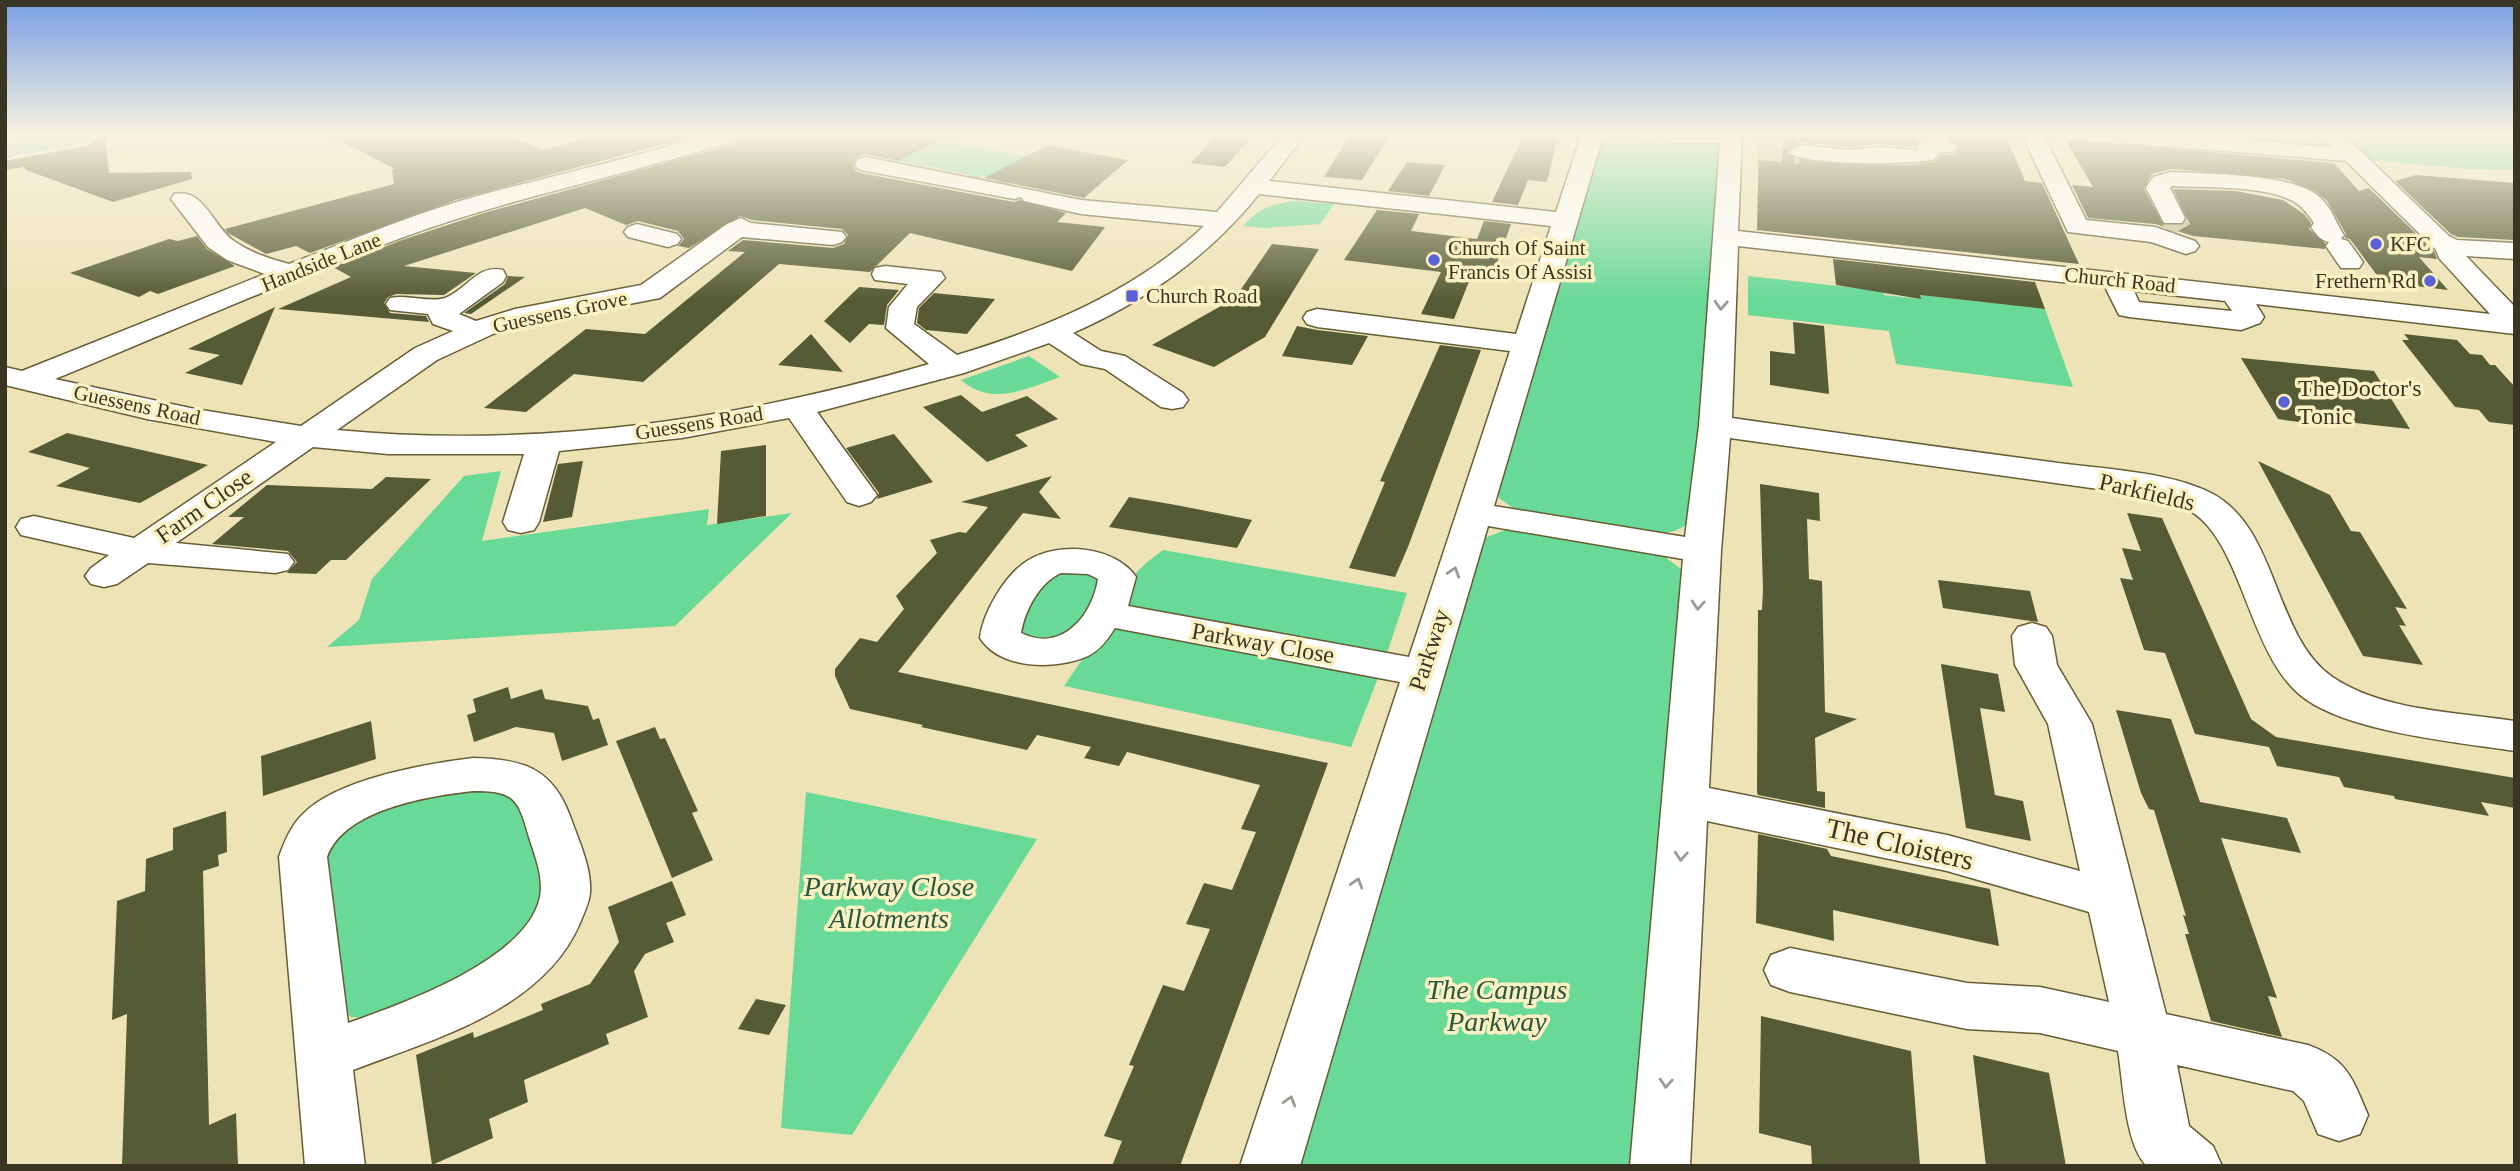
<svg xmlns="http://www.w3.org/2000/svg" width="2520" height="1171" font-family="Georgia,serif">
<rect width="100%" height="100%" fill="#eee3b7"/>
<path fill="#69d998" d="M921 136 1046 160 1047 162 1003 186 993 183 997 179 982 176 973 182 962 180 970 175 877 156Z
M1599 136 1722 141 1694 514C1684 532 1670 533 1651 534L1520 513 1499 498 1496 487Z
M2142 136H2324L2334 147 2319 151Z
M2343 136H2504L2515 139V170L2470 169 2367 160Z
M1295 201 1334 204 1320 224 1264 228 1243 226C1259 208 1272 204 1295 201Z
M1748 276 1883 291 1884 295 1920 299V295L2045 309 2073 387 1896 364 1889 331 1748 315Z
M1029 356 1060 377C1026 389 992 407 961 380Z
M501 471 482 541 709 509 707 525 792 513 675 626 327 647 359 620 372 579 464 476Z
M1508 529 1658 552 1684 571 1637 1166H1291L1482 539Z
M1163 550 1407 593 1386 656 1130 609C1112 587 1146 563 1163 550Z
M1064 568 1106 576 1072 640 1025 642 1012 619 1043 577Z
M1113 627 1380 673 1351 747 1064 686 1101 632Z
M467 783 522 799 552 904 501 965 369 1018 351 1017 337 1004 326 840 352 816Z
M806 792 1037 839 852 1135 781 1128Z"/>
<path fill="#555b34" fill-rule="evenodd" d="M99 136H105L109 173 191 172 192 179 113 202 26 170 24 167 5 170V161L86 146Z
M331 136H507L543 150 598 136H694L456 200 310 253 296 246 266 254 228 233 225 229 394 184 392 169H395Z
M739 136H947L898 161 865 154 856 158 853 165 857 172 866 174 1014 202 1020 200 1066 213 1057 222 1105 227 1072 271 910 233 870 272 779 264 643 382 574 374 526 412 484 408 586 329 645 334 745 252 728 251 743 240 833 248 844 244 848 235 842 229 752 220 740 216 689 248 678 246 684 239 678 231 638 221 626 225 585 208 404 266 476 273 444 295 396 294 388 297 384 303 390 313 426 316 429 322 278 309 351 277 333 267 402 240 484 213 734 144Z
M1216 136 1249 140 1225 167 1191 163Z
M1349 136H1389L1362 180 1324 177Z
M1523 136H1558L1547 182 1528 180 1518 205 1492 202Z
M1759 136H2006L2025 181 2042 183 2079 264 1757 230ZM1928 136 1947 137 1959 147 1954 154 1940 155 1935 162 1906 165 1813 162 1787 153 1800 142 1851 147 1877 144 1914 147 1919 138Z
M2065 139 2334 163 2359 191 2369 188 2434 251 2437 259 2419 257 2448 290 2382 282 2350 239 2345 238 2346 234 2327 201 2315 191 2286 179 2171 169 2152 174 2144 189 2164 226H2182L2187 219 2173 189 2236 191 2283 200 2304 214 2311 223 2309 229 2325 243V249L2193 236 2155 224 2088 218 2072 185 2093 187Z
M1048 145 1083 152 1128 160 1084 198 984 178Z
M1407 162 1445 165 1429 196 1388 191Z
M2416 175 2515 183V240L2458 237 2451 234 2395 181Z
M1377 210 1419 214 1411 231 1477 239 1484 221 1511 224 1492 277 1472 274 1454 319 1421 314 1441 272 1344 260Z
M197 236 207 249 235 266 158 294 150 291 139 297 70 273 169 239 178 241Z
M1272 244 1319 249 1265 337 1214 367 1152 345 1235 298Z
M1833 259 2035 282 2045 309 1920 295 1921 299 1836 285Z
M508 276 525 277 471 314 464 313 505 284Z
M859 287 899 290 887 305 884 325 869 324 850 343 824 321Z
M934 293 995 299 967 334 926 330 917 323 919 308Z
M275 307 242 385 185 373 220 355 188 349Z
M1793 322 1824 326 1829 394 1770 385V351L1795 354Z
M1297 326 1317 330 1368 336 1352 365 1282 356Z
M811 334 843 372 778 365Z
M2404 334 2457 340 2470 354 2482 355 2490 365H2495L2515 387V425L2489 422 2479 410 2455 407 2402 340H2409Z
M1440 345 1481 350 1408 547 1395 577 1349 568 1385 482 1380 481Z
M2241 358 2374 371 2410 429 2310 418 2313 424 2278 419Z
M961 395 982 412 1027 396 1058 419 1015 435 1028 446 987 462 923 407Z
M67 433 208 465 140 503 56 486 90 468 28 452Z
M894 434 933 482 877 499 879 493 846 448Z
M766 445V516L717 524 721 451Z
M583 461 572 517 543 522 558 464Z
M2258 461 2330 495 2351 531 2360 532 2407 609 2395 607 2406 626 2399 625 2423 665 2363 656Z
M1052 476 1039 492 1061 519 1023 513 898 672 1328 763 1180 1166H1112L1122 1141 1104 1136 1134 1066 1129 1065 1163 985 1184 991 1210 929 1186 924 1204 883 1232 890 1256 832 1241 829 1260 785 1127 752 1119 766 1084 758 1091 747 1037 735 1027 750 921 727 923 725 850 709 835 676V669L860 638 877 642 904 609 896 596 937 553 930 540 959 532 966 533 988 507 961 502Z
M386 477 431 479 346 560H331L316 574 287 573 297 562 288 551 212 544 244 517H228L267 485 372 489Z
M1760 484 1819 493 1820 521 1807 519 1809 579 1822 581 1825 712 1857 719 1815 738 1817 791 1825 792V808L1758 795 1757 792 1758 610H1762L1763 590Z
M1129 497 1176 505 1252 520 1237 548 1109 527Z
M2127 513 2162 518 2251 719 2276 737 2515 778V808L2481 802 2489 816 2395 799 2394 796 2344 787 2339 777 2277 766 2269 747 2195 734 2165 653 2144 650 2120 578 2133 580 2122 548 2141 551Z
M1938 580 2030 591 2038 622 1943 608Z
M1941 664 1998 674 2005 712 1980 708 1995 795 2023 801 2031 841 1966 828Z
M508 687 511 699 542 689 545 699 588 706 593 720 599 718 608 745 562 761 554 733 516 727 474 742 467 715 476 712 473 699Z
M2116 710 2171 719 2200 802 2287 818 2301 853 2221 838 2277 998 2268 996 2282 1037 2211 1021 2185 934H2189L2183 915 2186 916 2154 810 2149 809 2141 793Z
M371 721 376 759 263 796 261 756Z
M655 727 660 739 665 738 698 811 692 813 713 860 672 878 616 741Z
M226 811 227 852 218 855 219 866 203 871 209 1125 236 1113 238 1166H122L127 1014 112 1020 117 901 145 891 146 859 173 850V828Z
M1758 834 1827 849 1831 856 1990 889 1999 946 1833 910 1834 941 1756 923Z
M672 881 686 915 666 923 674 942 645 954 634 971 648 1017 606 1034 609 1044 524 1080 528 1102 489 1119 493 1138 432 1165 416 1055 473 1032 474 1038 543 1010 541 1004 590 984 619 942 608 907Z
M756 999 786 1005 769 1035 738 1029Z
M1761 1016 1911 1051 1920 1166H1812L1811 1146 1759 1133Z
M1973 1055 2049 1073 2066 1166H1986Z"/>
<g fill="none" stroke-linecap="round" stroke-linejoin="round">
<path stroke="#cac09a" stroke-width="24" stroke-dasharray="24 12" stroke-linecap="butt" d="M1759 148 1800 152
M2173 218 2180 230"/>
<defs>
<path id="minor" d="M703 136H736L733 141C623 176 509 198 401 238 284 281 170 332 55 379L195 409 301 426 415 348 453 331 433 324 428 314 390 310 386 304 390 298C407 294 429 303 445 298 467 290 477 264 503 270L506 276 503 282 459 314 476 321 515 309 641 285 727 224 741 218 751 223 842 232 846 237 842 242 833 245 742 237 660 298 521 325 493 334 437 360 337 430C536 449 738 420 929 364L886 328 889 307 908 284 875 280 872 274 875 268 885 266 941 272 945 278 917 307 914 324 957 355C1046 328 1136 291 1204 226L1081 214 1024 201 1021 197 1014 199 866 171 858 169 855 164 858 159 866 157 1081 200 1217 212 1282 136H1304L1269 181 1556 212 1581 136H1603L1494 506 1685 537 1699 426 1720 143H1674L1663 136H1742L1738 231 2490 314 2439 258 2436 250 2346 161 2125 143 2114 136H2201L2331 147 2322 136H2345L2449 236 2457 240 2515 243V259L2466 256 2515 307V334L2256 304 2264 317 2260 323 2241 330 2129 317 2119 315 2105 287 1738 246 1732 418C1838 433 1945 448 2051 462 2100 469 2168 471 2211 493 2278 527 2273 634 2331 676 2381 711 2456 712 2515 721V751C2457 742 2343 732 2299 694 2247 649 2242 538 2187 509 2167 497 2143 496 2120 492L1730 438 1721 551 1709 788 1947 835 2080 871 2048 724 2015 665 2012 636 2018 627 2032 623 2046 627 2052 636 2057 665 2092 724 2166 1014 2308 1045C2348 1060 2352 1078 2368 1115L2360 1134 2339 1141 2318 1134 2304 1101 2293 1091 2177 1065 2189 1126 2213 1146 2222 1166H2147C2125 1146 2123 1081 2118 1051L2040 1033 1967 1029 1790 992 1771 985 1764 970 1771 955 1790 948 1967 983 2040 987 2109 1002 2089 912 1947 871 1707 821 1690 1166H1630L1683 559 1488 526 1300 1166H1240L1400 682 1115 628C1108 639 1100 650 1088 656 1057 670 1000 670 980 638 983 612 1005 575 1027 561 1058 541 1115 546 1136 577L1128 606 1409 657 1510 351 1317 327 1307 324 1303 318 1307 312 1317 309 1516 334 1551 226 1259 194C1208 257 1147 300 1073 333L1101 351 1125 356 1183 393 1188 400 1183 407 1172 409 1161 407 1105 369 1081 364 1049 343 964 373 817 412 877 495 871 502 859 506 847 502 789 418 682 438 559 451 539 522 534 530 521 533 508 530 503 522 524 454H388L313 447 176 543 288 554 294 562 288 570 275 573 148 563 117 584 104 587 91 584 85 576 91 568 109 555 21 535 16 527 21 519 34 516 134 538 276 442 147 419 5 385V367L22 371 265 274 227 260 208 247 171 199 174 194C204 187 213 227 234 241 251 253 270 259 289 264 352 240 415 213 481 195 555 175 630 159 703 136ZM2134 291 2225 301 2232 311 2139 302ZM1061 573 1088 574 1098 579C1092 617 1061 653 1021 633 1025 610 1039 583 1061 573Z
M2026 136H2044L2086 220 2155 227 2195 241 2199 246 2195 251 2186 254 2151 242 2068 232 2024 139Z
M1928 139H1946L1957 146 1954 151 1938 153 1935 159C1917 165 1799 166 1789 152L1800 145 1851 150 1877 147 1916 150 1920 141Z
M2171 172C2206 174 2287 174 2314 193 2332 205 2335 222 2344 235L2341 239 2348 241 2363 262 2359 268H2341L2326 246 2329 242C2320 240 2316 234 2311 227L2314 223C2309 216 2304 208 2296 203 2269 185 2205 188 2172 186L2170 188 2185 218 2182 223H2164L2146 188 2153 177Z
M637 224 677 234 681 239 677 244 668 247 628 237 624 232 628 227Z
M473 758C521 759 552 767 570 816 578 839 592 868 590 893 589 903 584 913 580 923 543 1010 434 1039 353 1070L365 1166H305L279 857C284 842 291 826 302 815 336 779 425 764 473 758ZM473 791C512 791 518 797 528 834 534 854 544 876 540 897 527 960 402 1004 348 1023L327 857C344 809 429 796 473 791Z"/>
<path id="major" d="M51 136H97L86 143 5 158V144Z"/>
</defs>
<use href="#minor" stroke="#675d35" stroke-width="3"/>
<use href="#major" stroke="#fff" stroke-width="3"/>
<use href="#minor" fill="#fff" fill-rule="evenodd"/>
<use href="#major" fill="#8bcbd9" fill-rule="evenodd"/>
</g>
<defs><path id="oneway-chevron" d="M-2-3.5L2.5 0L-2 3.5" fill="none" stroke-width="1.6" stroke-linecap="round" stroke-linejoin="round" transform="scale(1.75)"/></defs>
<g stroke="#9c9a92">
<use href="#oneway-chevron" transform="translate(1721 305) rotate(93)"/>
<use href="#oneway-chevron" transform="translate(1454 572) rotate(-72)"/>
<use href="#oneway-chevron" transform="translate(1698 605) rotate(94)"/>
<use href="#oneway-chevron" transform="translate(1681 856) rotate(94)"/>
<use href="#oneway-chevron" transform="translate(1357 883) rotate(-73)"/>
<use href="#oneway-chevron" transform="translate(1666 1083) rotate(94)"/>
<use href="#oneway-chevron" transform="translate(1290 1101) rotate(-73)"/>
</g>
<linearGradient id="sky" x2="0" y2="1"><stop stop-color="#789ee5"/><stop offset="0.45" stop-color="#f7f2df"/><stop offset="1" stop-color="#f7f2df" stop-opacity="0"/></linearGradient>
<rect width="2520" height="300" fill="url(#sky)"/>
<g fill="#5a62d9" stroke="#fcf1c3" stroke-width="2.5">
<circle cx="2376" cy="244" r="7"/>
<circle cx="1434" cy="260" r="7"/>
<circle cx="2430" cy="281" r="7"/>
<rect x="1125" y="289" width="14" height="14" rx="3.5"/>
<circle cx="2284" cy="402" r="7"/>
</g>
<g text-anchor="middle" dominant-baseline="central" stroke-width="7" stroke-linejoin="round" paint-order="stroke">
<g font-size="21" fill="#3a3624" stroke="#fcf1c3" text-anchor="start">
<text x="2390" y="244">KFC</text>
<text x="1448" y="248">Church Of Saint<tspan x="1448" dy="24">Francis Of Assisi</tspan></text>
<text x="2416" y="281" text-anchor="end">Frethern Rd</text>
<text x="1146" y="296">Church Road</text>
</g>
<g font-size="21" fill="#3a3624" stroke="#fcf1c3">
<text transform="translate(321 262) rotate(-22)">Handside Lane</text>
<text transform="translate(2120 280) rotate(6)">Church Road</text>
<text transform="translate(560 312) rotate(-12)">Guessens Grove</text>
<text transform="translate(137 405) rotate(12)">Guessens Road</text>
<text transform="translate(699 423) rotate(-9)">Guessens Road</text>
</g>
<g font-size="24" fill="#3a3624" stroke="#fcf1c3" text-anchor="start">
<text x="2298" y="388">The Doctor's<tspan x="2298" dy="28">Tonic</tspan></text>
</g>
<g font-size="24" fill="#3a3624" stroke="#fcf1c3">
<text transform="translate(2147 492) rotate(13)">Parkfields</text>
<text transform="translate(204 506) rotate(-35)">Farm Close</text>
<text transform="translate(1263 643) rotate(10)">Parkway Close</text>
<text transform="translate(1429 650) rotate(-72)">Parkway</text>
</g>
<g font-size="28" fill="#3a3624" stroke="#fcf1c3">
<text transform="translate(1900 844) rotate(13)">The Cloisters</text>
</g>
<g font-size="28" font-style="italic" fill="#27583b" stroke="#fcf1c3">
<text x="889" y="886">Parkway Close<tspan x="889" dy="32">Allotments</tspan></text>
<text x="1497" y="989">The Campus<tspan x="1497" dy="32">Parkway</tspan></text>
</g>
</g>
<rect width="2520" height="1171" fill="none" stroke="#3a3624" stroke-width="14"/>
</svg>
